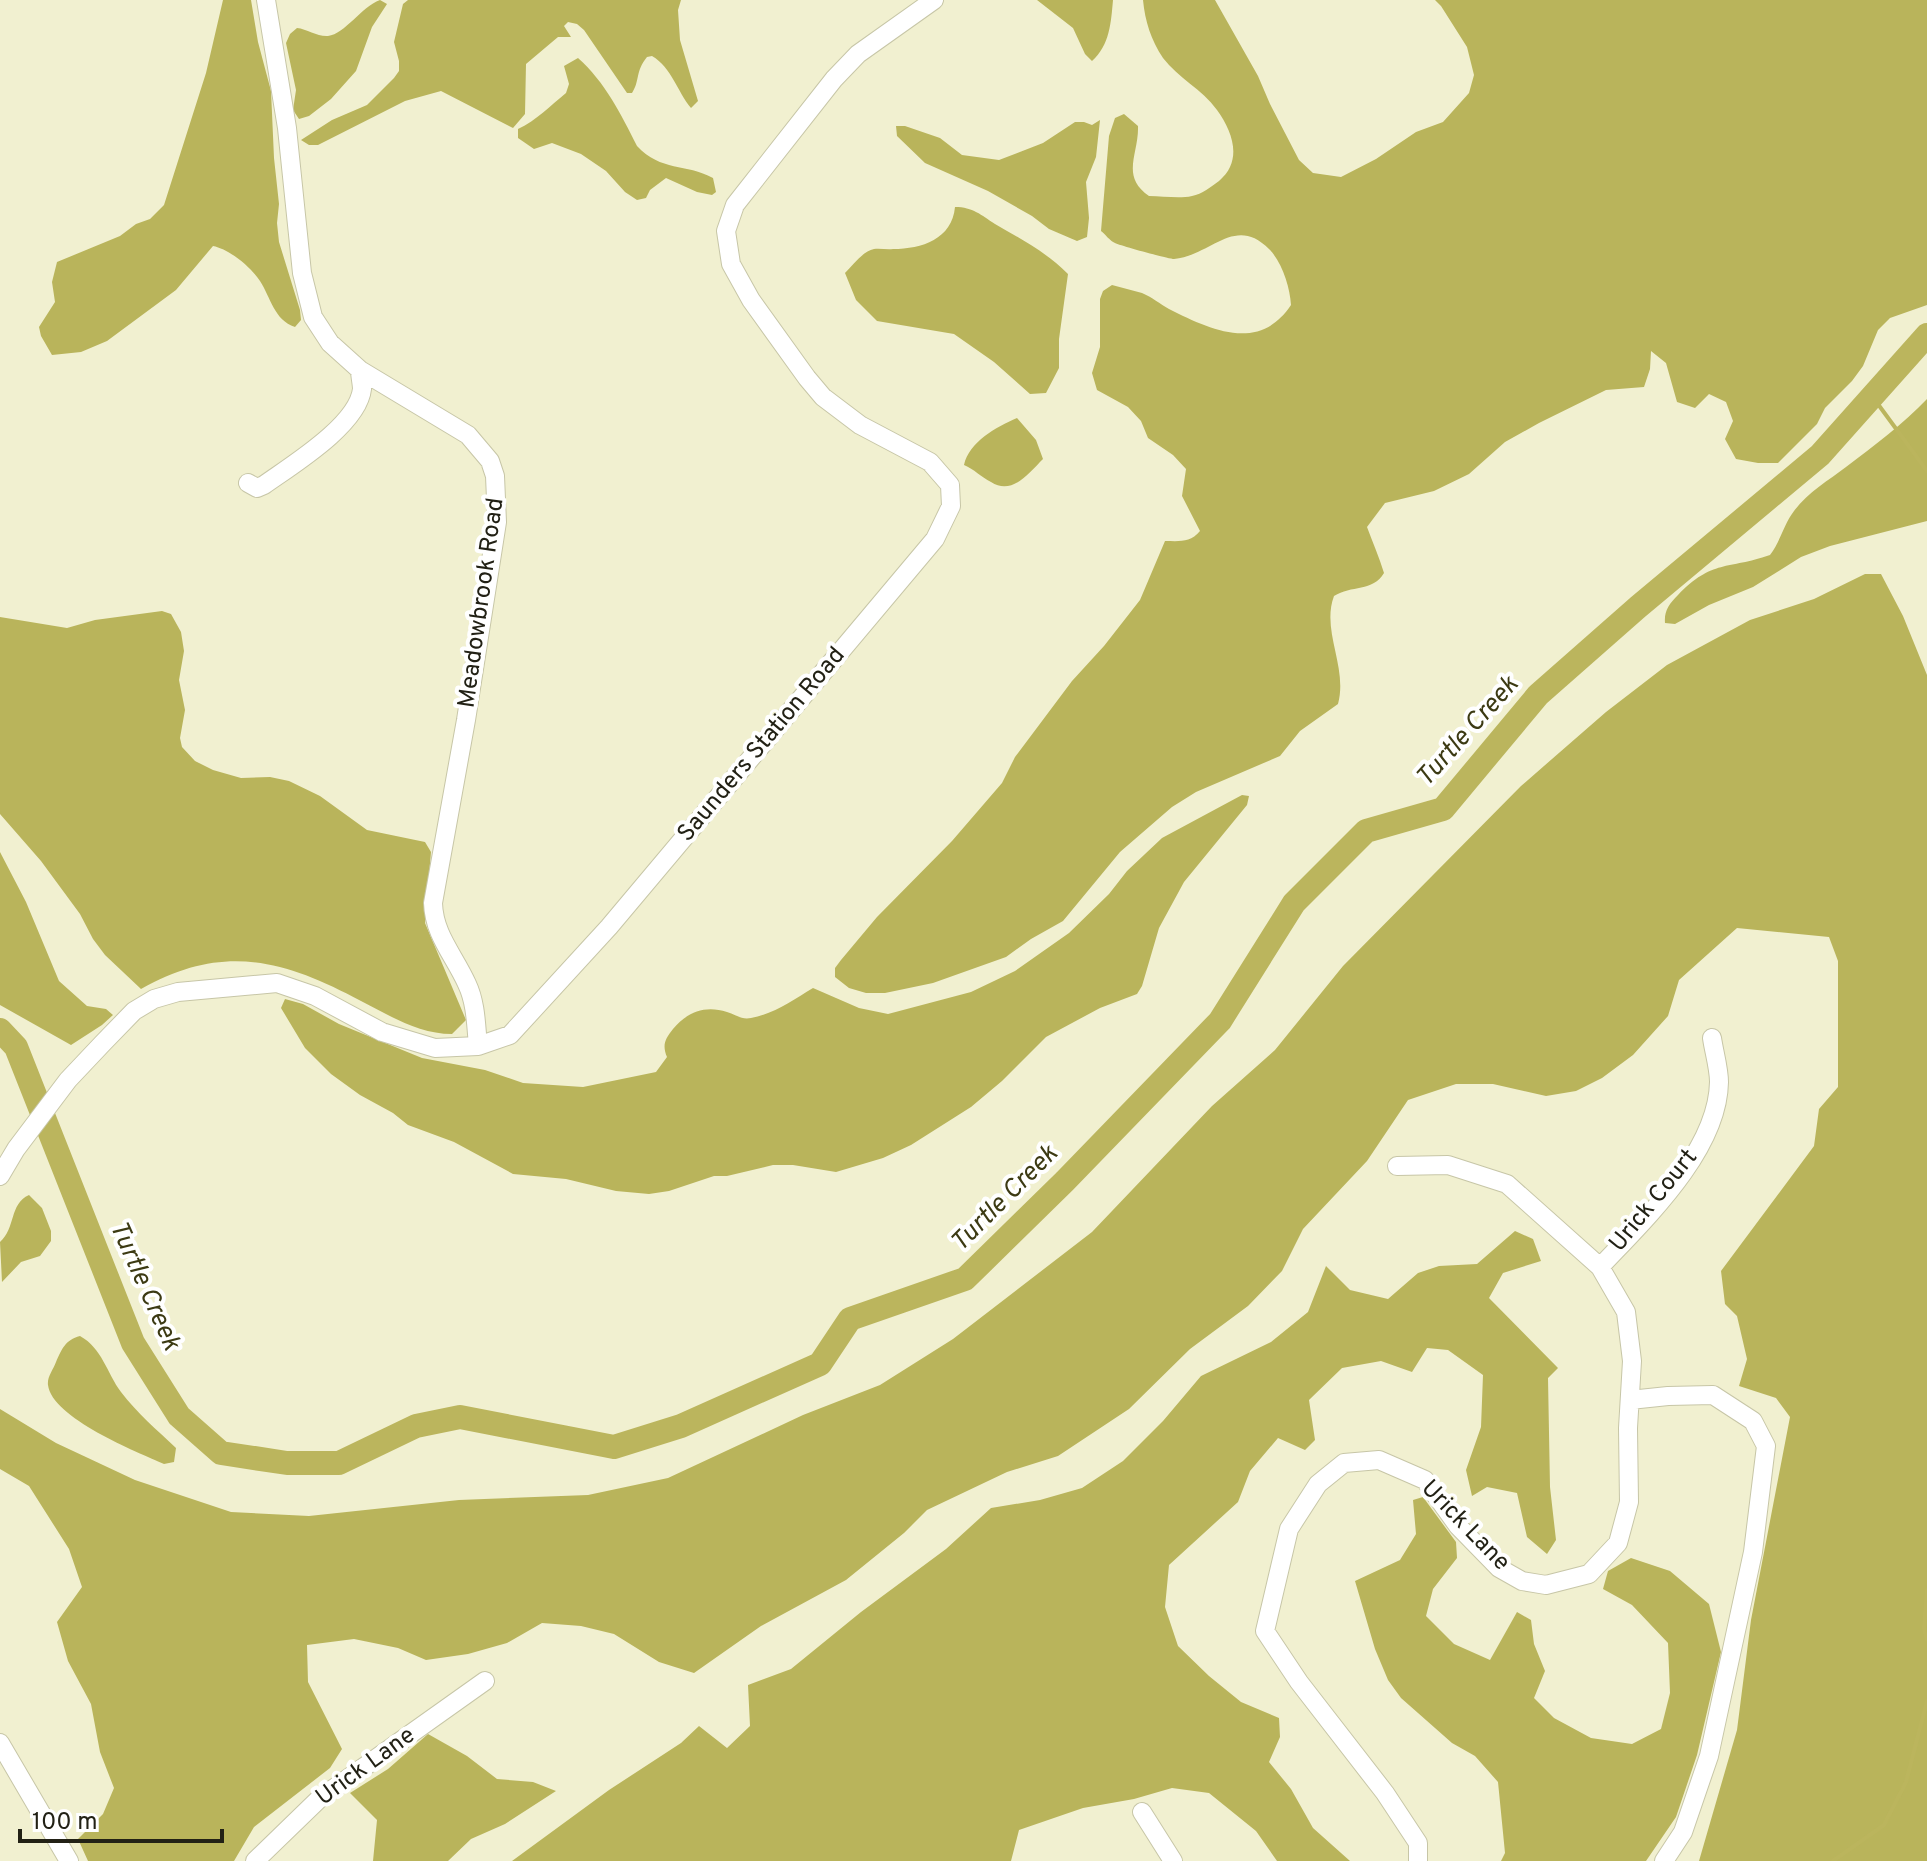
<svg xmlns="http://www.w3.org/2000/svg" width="1927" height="1861" font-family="Overpass,sans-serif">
<rect width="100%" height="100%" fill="#f1f0d0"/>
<path fill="#b9b45b" d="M223 0H251L258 42 271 91 274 158 279 204 277 223 279 242 300 310 301 320 295 327C274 320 271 298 260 281 251 267 229 249 213 246L176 290 107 341 81 352 52 355 41 336 39 327 55 302 52 282 57 262 120 236 136 224 150 219 164 205 206 73Z
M380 0 387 4 372 27 356 71 331 99 309 116 299 119 293 110 296 90 286 43 290 34 297 28C307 29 318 37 328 36 345 34 361 7 380 0Z
M408 0H681L678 10 680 40 698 101 691 108C677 91 672 68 652 56L647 57C635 72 640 81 632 93H627L584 30 577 24 568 22 564 26 571 37H558L526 64 525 114 513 128 441 91 405 101 318 145H309L301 140 332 120 367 105 394 78 399 71V61L394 42 403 4Z
M1037 0H1113C1111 22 1110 45 1092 61L1085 54 1073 28Z
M1143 0H1215L1258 76 1270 104 1299 160 1313 173 1341 177 1376 159 1416 132 1443 122 1469 93 1474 75 1467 47 1441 6 1435 0H1927V305L1890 318 1878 330 1863 366 1852 381 1825 408 1817 424 1778 463H1758L1736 459 1725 439 1733 421 1726 402 1709 394 1695 408 1677 402 1666 363 1651 351 1650 369 1644 387 1606 390 1539 423 1505 442 1469 474 1434 491 1385 503 1367 527C1373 543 1379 557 1384 573 1373 592 1351 585 1334 596 1321 631 1348 667 1338 704L1300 731 1280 756 1196 792 1172 807 1120 852 1063 921 1031 939 1006 957 933 983 885 993H866L849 988 835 977V968L841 960 877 917 952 841 1002 783 1015 757 1072 681 1104 646 1140 600 1165 541C1179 541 1190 543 1200 531L1182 496 1186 469 1173 455 1148 438 1141 421 1128 407 1097 390 1092 373 1100 347V299L1103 291 1112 285C1122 288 1132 290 1142 293 1152 297 1160 304 1169 309 1211 330 1259 353 1291 305 1290 287 1282 262 1269 249 1235 214 1210 256 1174 259 1169 259 1121 246 1115 243 1110 241 1105 234 1101 231L1109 136 1115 118 1124 114 1138 126C1139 154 1120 176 1149 196 1163 196 1179 199 1192 196 1202 194 1211 187 1219 181 1243 161 1233 132 1217 110 1202 89 1178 78 1163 58 1151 40 1145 21 1143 0Z
M578 58C605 82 621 114 637 146 661 172 686 163 713 178L716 192 712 195 697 192 666 178 650 190 646 198 637 200 625 192 606 171 581 154 552 143 534 149 518 138V129C537 120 550 106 566 93L569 84 564 66Z
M1100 120 1096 157 1086 182 1089 218 1087 237 1077 241 1049 229 1032 216 988 191 925 163 897 136 896 126H905L940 138 962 155 999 160 1043 143 1075 122H1084L1092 125Z
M955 207C973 207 981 215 995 224 1021 239 1046 252 1068 274L1059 339V368L1046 393 1030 394 994 362 954 334 877 321 856 300 845 273C853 265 863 251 874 249 880 248 887 250 893 249 922 249 952 239 955 207Z
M1927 399V521L1830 546 1801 557 1753 587 1709 605 1675 624 1665 623C1664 611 1669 604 1678 595 1713 559 1727 570 1770 555 1780 542 1784 524 1794 511 1807 493 1829 480 1846 467 1874 446 1903 424 1927 399Z
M1017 418 1036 440 1043 459C1029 473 1012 496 991 482 981 477 974 469 964 465 969 442 996 427 1017 418Z
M1865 574H1881L1903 616 1927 675V1861H1699L1737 1730 1751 1620 1790 1417 1776 1398 1739 1386 1747 1359 1737 1316 1725 1304 1721 1271 1814 1146 1819 1109 1838 1087V961L1829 937 1737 928 1679 980 1668 1016 1633 1055 1602 1078 1576 1091 1546 1096 1493 1084H1456L1408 1100 1367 1161 1303 1229 1282 1271 1248 1306 1190 1349 1129 1409 1058 1456 1007 1472 927 1510 904 1533 846 1580 761 1626 694 1673 659 1662 614 1634 581 1626 542 1623 507 1643 468 1654 426 1660 398 1648 354 1639 307 1645 308 1682 342 1749 330 1768 254 1827 234 1861H88L78 1839 103 1814 114 1788 100 1752 91 1704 68 1661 57 1622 82 1587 69 1549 29 1486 0 1469V1409L56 1443 135 1480 231 1512 309 1516 459 1500 588 1495 668 1478 803 1415 880 1385 953 1339 1092 1232 1212 1106 1275 1050 1343 966 1521 786 1606 712 1667 665 1750 620 1814 599Z
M162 611 171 614 181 632 184 651 179 680 185 710 180 738 182 747 195 761 213 770 241 778 270 777 289 781 320 796 367 830 425 842 431 852 425 923 466 1020 452 1034C419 1034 390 1016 361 1001 283 959 222 943 141 989L105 955 93 939 80 914 41 861 0 814V617L67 628 95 620Z
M1242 795 1249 796 1247 805 1184 882 1159 928 1142 986 1137 994 1100 1008 1046 1037 1002 1081 971 1107 911 1145 883 1158 836 1172 793 1165H773L727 1176H714L669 1191 649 1194 616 1191 566 1179 513 1174 454 1142 408 1125 393 1113 360 1095 331 1074 305 1048 281 1008 285 999 303 1004 339 1024 422 1058 485 1070 523 1083 583 1087 656 1072 667 1057C662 1045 665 1039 673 1029 687 1012 705 1005 727 1012 736 1015 742 1020 751 1018 774 1014 793 1000 813 988L859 1008 888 1014 971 992 1015 971 1069 933 1109 894 1127 871 1162 838Z
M0 852 26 902 59 981 87 1006 106 1009 113 1015 102 1025 71 1045 0 1005Z
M29 1195 42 1208 51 1231V1241L40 1256 21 1262 2 1282 0 1242C16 1228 9 1204 29 1195Z
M1515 1231 1533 1239 1541 1261 1503 1273 1489 1298 1558 1368 1548 1378 1550 1487 1556 1540 1547 1554 1527 1537 1517 1493 1487 1487 1472 1496 1466 1470 1481 1427 1483 1375 1448 1350 1427 1348 1412 1372 1381 1361 1342 1368 1309 1400 1315 1440 1305 1450 1278 1438 1250 1471 1238 1502 1169 1565 1165 1607 1178 1646 1209 1676 1241 1702 1279 1718 1280 1737 1269 1762 1291 1789 1313 1828 1350 1861H1277L1256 1831 1209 1793 1172 1788 1134 1799 1083 1808 1019 1830 1011 1861H512L609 1790 681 1743 699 1726 727 1748 750 1726 748 1685 791 1669 861 1612 946 1549 991 1508 1040 1500 1082 1488 1123 1461 1163 1421 1201 1376 1271 1342 1308 1312 1326 1266 1350 1290 1388 1299 1418 1273 1439 1266 1477 1264Z
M80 1336C102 1348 107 1373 121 1392 137 1413 157 1430 176 1448L174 1462 164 1464C137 1452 52 1418 48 1385 47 1377 53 1370 56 1362 62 1349 65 1340 80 1336Z
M1423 1497 1456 1542 1457 1558 1433 1589 1426 1616 1454 1644 1490 1660 1517 1612 1531 1620 1534 1644 1545 1671 1534 1698 1554 1718 1591 1738 1632 1744 1661 1729 1670 1693 1668 1643 1632 1605 1603 1589 1608 1571 1631 1558 1670 1571 1709 1604 1721 1652 1697 1755 1676 1817 1646 1861H1501L1505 1853 1498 1782 1475 1756 1452 1743 1401 1698 1388 1680 1375 1649 1355 1581 1400 1560 1416 1534 1413 1500Z
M428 1734 467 1756 497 1779 533 1782 556 1791 505 1824 471 1839 448 1861H373L377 1820 350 1793 388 1769Z"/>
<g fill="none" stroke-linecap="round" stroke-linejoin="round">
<path stroke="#bbb55d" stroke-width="4" d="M1872 396 1927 471
M1927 1590 1924 1629 1927 1640
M1833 1861 1884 1825 1906 1782 1927 1701"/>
<path stroke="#bbb55d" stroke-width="24" d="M0 1030 16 1047 133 1343 179 1416 221 1453 287 1463H339L416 1426 460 1417 614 1447 681 1426 820 1364 850 1319 965 1279 1065 1181 1220 1021 1294 903 1366 831 1443 809 1538 695 1638 607 1820 455 1927 335"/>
<defs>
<path id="minor" d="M266 0 287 128 302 273 313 317 330 343 360 370 468 435 490 461 495 476 497 522 466 720 433 903C434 935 454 955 467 984 476 1003 476 1025 478 1046
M248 483 257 488 264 485C292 465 358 425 362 389 362 384 360 376 360 370
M1397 1166 1448 1165 1507 1184 1600 1267 1626 1312 1632 1361 1628 1428 1629 1502 1618 1543 1589 1574 1546 1585 1522 1581 1499 1568 1458 1526 1425 1480 1379 1460 1344 1463 1318 1484 1289 1529 1265 1631 1299 1682 1385 1793 1418 1843V1861
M0 1176 16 1149 68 1080 102 1044 134 1011 154 999 178 992 277 983 315 996 382 1032 435 1048 478 1046 510 1035 609 927 935 539 951 506 950 485 930 462 860 425 823 397 807 378 751 300 731 264 726 231 735 205 834 79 858 54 934 0
M1600 1267C1644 1220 1718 1151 1719 1082 1719 1068 1714 1052 1712 1038
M1630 1400 1668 1396 1713 1395 1753 1421 1766 1446 1753 1552 1709 1756 1683 1832 1664 1861
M0 1743 69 1861
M1142 1812 1173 1861
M255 1861 319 1799 485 1681"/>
</defs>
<use href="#minor" stroke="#c7c6a7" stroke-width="20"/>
<use href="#minor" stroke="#fff" stroke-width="18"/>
</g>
<g text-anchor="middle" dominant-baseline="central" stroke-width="8" stroke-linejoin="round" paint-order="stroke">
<g font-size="24" fill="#222115" stroke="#fff">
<text transform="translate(482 603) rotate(-82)">Meadowbrook Road</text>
<text transform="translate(762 745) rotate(-50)">Saunders Station Road</text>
<text transform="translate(1654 1201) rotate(-51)">Urick Court</text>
<text transform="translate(1465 1526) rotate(46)">Urick Lane</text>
<text transform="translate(366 1767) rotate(-36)">Urick Lane</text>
</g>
<g font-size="26" font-style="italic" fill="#3c3a13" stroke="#fff">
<text transform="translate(1468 732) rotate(-48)">Turtle Creek</text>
<text transform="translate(1005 1199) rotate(-45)">Turtle Creek</text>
<text transform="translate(144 1286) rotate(66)">Turtle Creek</text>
</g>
</g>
<path d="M20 1829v12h202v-12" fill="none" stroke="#222115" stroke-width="4"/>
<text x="32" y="1829" font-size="24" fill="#222115" stroke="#ffffff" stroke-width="6" paint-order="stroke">100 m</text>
</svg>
